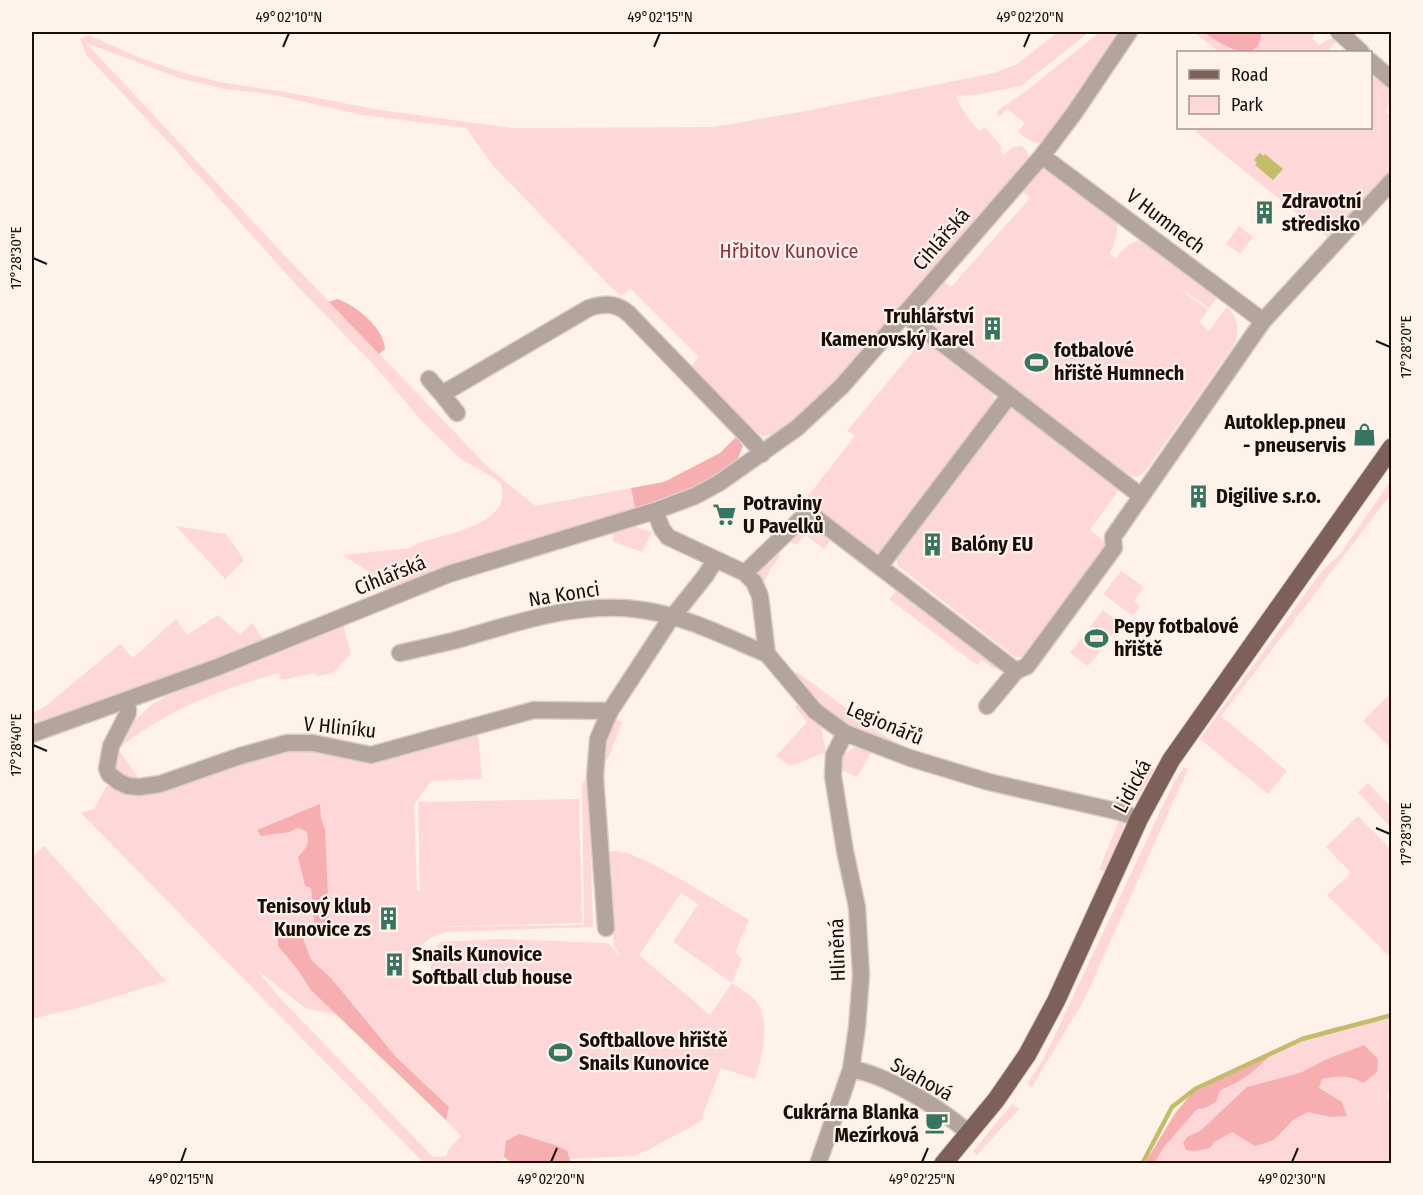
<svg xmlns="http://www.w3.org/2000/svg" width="1423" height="1195" font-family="'Fira Sans Condensed',sans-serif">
<rect width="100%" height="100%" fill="#fff2e9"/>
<path fill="#fed8d9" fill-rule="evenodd" d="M1058 32H1089L1021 86 976 95 956 96C961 110 970 120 979 131L985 127 1002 148 1000 150 1004 155 1013 147 1021 146C1028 150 1030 157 1028 165L816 402 777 433 763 436 752 429 690 367 699 357 630 288 621 296 612 288 494 167 466 128 362 115 275 95 225 89 182 79 86 43 287 258 489 468 535 506 631 488 636 512 491 555 385 590 383 580 342 555 410 548 418 543C441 536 498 526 502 498 503 494 502 488 501 484L490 475 462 460 420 419 375 366 298 287 175 149 86 55 80 39 88 35 143 59 181 72 220 82 296 94 380 110 512 128 713 127 811 110 994 73 1017 64Z
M1100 32H1121L1045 141C1033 146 1028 139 1018 132L1025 123 1007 109 999 117 997 115V111L1026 91Z
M1194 32H1317L1312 38 1319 45 1329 39H1338L1329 49 1332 52H1219Z
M1372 71 1391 88V103L1385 111 1391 118V171L1329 239 1196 132 1200 128H1370L1371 72Z
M1051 168C1062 176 1108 206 1113 213 1121 227 1115 242 1110 254L1116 259C1123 248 1128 243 1141 240L1219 295 1209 308 1171 282 1208 310 1199 322 1209 331 1227 307C1240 318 1240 334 1232 348L1144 473 1136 477 1126 474 932 327 923 318 922 308 943 281 951 287 1030 198 1023 191 1042 169Z
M1239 226 1253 237 1240 254 1226 244Z
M915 333 918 336 920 334 993 393 995 406 884 552H871L805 500 855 436 847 431 921 342 913 335Z
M1014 406 1121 487 1090 530 1110 546 1024 657H1015L898 566 896 557 1007 408Z
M1391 480V494L1221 716 1287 771 1268 794 1200 739 1321 572 1340 554Z
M807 522 833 537 824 549 806 535 795 545 788 540Z
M176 526 226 534 244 560 225 579Z
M636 527 652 532 642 552 614 542 613 532Z
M776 553 781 555 771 568 764 583 757 577 758 571Z
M1121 571 1144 587 1134 601 1140 607 1133 616 1103 594Z
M900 586 998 665 995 669 981 660 977 665 889 599Z
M1103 610 1121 624 1088 666 1070 653Z
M218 615 240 635 252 623 264 641 150 686 37 724 32 713 46 706 120 644 133 658 176 619 187 635Z
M343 625 351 654 333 673 316 676 315 673 281 680 279 673C222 689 164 711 118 749L140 780 136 783 118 771 114 765 116 746 133 722 152 704 185 686Z
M797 672 880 733 909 749 866 736 833 718 793 676Z
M1391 693V748L1363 721Z
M800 703 821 726 826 752 790 766 776 756 807 722 795 707Z
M613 718 622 722 608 759H601L604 742Z
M478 734 482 779 431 781 414 805 417 891H420L418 802 579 799 582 923 427 927 584 925 582 784 588 776 593 927 445 932 434 937 432 936 408 958 409 980 431 977 430 954 440 942 501 939 608 943 620 956 614 946 605 853 614 851 628 853 650 863 682 880 749 920 735 952 742 958 732 983C739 988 749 994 755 1000 772 1020 762 1057 755 1079L721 1068 700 1122 648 1150 633 1156 526 1161 505 1157 500 1163H424L81 813 94 809 106 787 111 785 142 792 245 759 296 749 327 750 350 758ZM681 893 698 904 673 942 732 983 710 1015 639 955ZM257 970 305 1008 337 1015 446 1120 461 1136 450 1147 446 1156 433 1157 280 998Z
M855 747 872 751 857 777 839 769C839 757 846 753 855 747Z
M1150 767 1154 769 1137 800 1124 805Z
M1184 767 1188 769 1084 1000 1032 1087 1027 1084 1045 1056 1174 782Z
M1368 783 1391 807V828L1358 792Z
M1358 816 1391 849 1390 870 1392 872 1391 958 1327 895 1351 873 1326 847Z
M1119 820 1124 825 1123 833 1105 872 1099 870Z
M44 846 166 981 85 1006 32 1019V857Z
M1391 1013 1392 1078 1387 1097 1391 1098V1163L1144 1164 1176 1111 1195 1089 1302 1039 1337 1026 1352 1027Z
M1012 1104 1019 1109 977 1155 973 1151Z"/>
<path fill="#f6aeb1" d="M1204 32H1261C1261 69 1219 44 1204 32Z
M337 299C356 305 384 328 385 349L379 354 329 302Z
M736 437 743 446 736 463 697 488 636 512 631 488 664 482 720 453Z
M320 804 321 819 325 829 329 918 327 929 320 932 315 928 311 888 305 886 298 857C306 848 311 842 306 831L298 828 289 832 261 836 257 830Z
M282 933H297L303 938 311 960 331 978 396 1057 449 1107 446 1120 311 990 298 970 278 946V937Z
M1364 1045 1378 1059 1377 1072 1363 1083C1351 1075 1336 1076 1322 1079L1319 1088 1342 1102 1347 1116 1331 1117 1308 1112 1293 1120 1274 1140 1255 1146 1232 1132 1214 1142 1210 1148 1195 1151 1186 1150 1183 1143 1187 1137 1200 1131 1247 1087 1300 1073 1327 1059Z
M1272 1053C1258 1069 1240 1083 1220 1090L1216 1102 1205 1108 1197 1109 1163 1148 1155 1163H1145L1175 1114 1195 1089Z
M519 1134 558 1146 567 1151 571 1163H512L504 1157 506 1141Z"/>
<path fill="#c3bd69" d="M1260 153 1263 156 1265 154 1283 169 1273 180 1255 165 1257 163 1254 160Z"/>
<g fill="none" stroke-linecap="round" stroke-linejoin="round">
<path stroke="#c3bd69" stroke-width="4.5" d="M1142 1164 1172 1107 1195 1089 1302 1039 1392 1015"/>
<defs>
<path id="minor" d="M1339 32 1361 52
M1370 61 1392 80
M1042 156 1263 321
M904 314 1141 496
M429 379 442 394 589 308C605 303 617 303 629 314L754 443 762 454
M442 394 457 413
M655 511 662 529 668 537 745 573 754 582 760 596 767 654 815 711 845 733 910 758 989 782 1120 812 1139 819
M880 566 1009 396
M745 573 803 517 812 515 1016 671
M400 653C418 649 436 645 453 641 514 624 578 600 642 610 686 616 726 637 767 654
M128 700V713L111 746 107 768 109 774 119 782 128 786 139 787 160 784 240 756 287 743H313L371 755 534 710 610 711
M987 706 1016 671 1027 666 1114 548 1113 537 1263 321 1392 181
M32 734 218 667 449 574 655 511 695 496 719 483 797 428 842 386 1042 156 1075 112 1129 32
M606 928 595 777 598 739 610 711 667 624 706 575 715 560
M851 1069C888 1075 941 1109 969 1133
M818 1164 851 1069 857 1027 861 975 857 907 845 851 833 776 834 755 845 733"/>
<path id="major" d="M943 1164 996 1100 1027 1055 1056 1001 1139 819 1171 760 1392 447"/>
</defs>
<use href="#minor" stroke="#dacec5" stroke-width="19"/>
<use href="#major" stroke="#dacec5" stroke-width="20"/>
<use href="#minor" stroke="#b4a49e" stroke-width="16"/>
<use href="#major" stroke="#7d6158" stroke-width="18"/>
</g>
<path fill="none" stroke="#190f07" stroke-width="2" d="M283 47 289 33M654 47 660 33M1024 47 1030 33M33 258 47 264M1376 341 1390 347M33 745 47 751M1376 828 1390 834M181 1162 186 1148M551 1162 557 1148M922 1162 928 1148M1292 1162 1298 1148"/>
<defs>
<symbol id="building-bare" viewBox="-9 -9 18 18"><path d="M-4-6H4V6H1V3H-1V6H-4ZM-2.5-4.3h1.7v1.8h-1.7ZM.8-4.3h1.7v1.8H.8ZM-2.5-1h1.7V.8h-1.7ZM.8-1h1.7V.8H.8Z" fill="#367562" stroke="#fff2e9" stroke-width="2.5" paint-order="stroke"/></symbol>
<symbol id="stadium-bare" viewBox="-9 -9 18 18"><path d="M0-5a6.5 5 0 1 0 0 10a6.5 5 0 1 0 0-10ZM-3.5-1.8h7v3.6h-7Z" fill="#367562" stroke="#fff2e9" stroke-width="2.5" paint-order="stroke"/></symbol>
<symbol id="shop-bare" viewBox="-9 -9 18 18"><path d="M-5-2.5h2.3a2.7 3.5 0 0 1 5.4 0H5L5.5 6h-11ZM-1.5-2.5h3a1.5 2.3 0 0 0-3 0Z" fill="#367562" stroke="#fff2e9" stroke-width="2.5" paint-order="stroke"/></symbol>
<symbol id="supermarket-bare" viewBox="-9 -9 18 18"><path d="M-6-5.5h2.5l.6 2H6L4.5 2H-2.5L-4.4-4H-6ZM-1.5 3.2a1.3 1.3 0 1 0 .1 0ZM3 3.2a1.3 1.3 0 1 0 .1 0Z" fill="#367562" stroke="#fff2e9" stroke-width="2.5" paint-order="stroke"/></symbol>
<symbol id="cafe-bare" viewBox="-9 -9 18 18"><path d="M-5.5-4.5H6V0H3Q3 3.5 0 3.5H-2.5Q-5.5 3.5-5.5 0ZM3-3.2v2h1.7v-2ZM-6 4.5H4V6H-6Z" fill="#367562" stroke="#fff2e9" stroke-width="2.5" paint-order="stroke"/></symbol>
</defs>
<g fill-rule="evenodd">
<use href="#building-bare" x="1248" y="196" width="33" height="33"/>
<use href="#building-bare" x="976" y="312" width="33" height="33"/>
<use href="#stadium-bare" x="1020" y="346" width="33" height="33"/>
<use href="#shop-bare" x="1348" y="418" width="33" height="33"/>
<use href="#building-bare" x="1182" y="480" width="33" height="33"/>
<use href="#supermarket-bare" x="708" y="498" width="33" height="33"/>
<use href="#building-bare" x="916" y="528" width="33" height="33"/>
<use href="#stadium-bare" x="1080" y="622" width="33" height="33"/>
<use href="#building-bare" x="372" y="902" width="33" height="33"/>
<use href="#building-bare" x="378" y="948" width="33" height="33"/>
<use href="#stadium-bare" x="544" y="1036" width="33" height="33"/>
<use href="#cafe-bare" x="920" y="1106" width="33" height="33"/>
</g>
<g text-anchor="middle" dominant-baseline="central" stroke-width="4.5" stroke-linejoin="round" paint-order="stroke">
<g font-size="20" font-weight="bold" fill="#190f07" stroke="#fff2e9" text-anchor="start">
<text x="1282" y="201">Zdravotní<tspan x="1282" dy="23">středisko</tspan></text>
<text x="974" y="316" text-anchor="end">Truhlářství<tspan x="974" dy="23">Kamenovský Karel</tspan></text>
<text x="1054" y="350">fotbalové<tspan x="1054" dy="23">hřiště Humnech</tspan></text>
<text x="1346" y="422" text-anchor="end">Autoklep.pneu<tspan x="1346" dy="23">- pneuservis</tspan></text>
<text x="1216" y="496">Digilive s.r.o.</text>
<text x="743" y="503">Potraviny<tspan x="743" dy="23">U Pavelků</tspan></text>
<text x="951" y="544">Balóny EU</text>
<text x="1114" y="626">Pepy fotbalové<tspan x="1114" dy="23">hřiště</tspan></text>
<text x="371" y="906" text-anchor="end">Tenisový klub<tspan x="371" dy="23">Kunovice zs</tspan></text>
<text x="412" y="954">Snails Kunovice<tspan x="412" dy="23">Softball club house</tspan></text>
<text x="579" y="1040">Softballove hřiště<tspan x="579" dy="23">Snails Kunovice</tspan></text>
<text x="919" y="1112" text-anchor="end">Cukrárna Blanka<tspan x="919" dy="23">Mezírková</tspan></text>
</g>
<g font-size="20" fill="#190f07" stroke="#fff2e9">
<text transform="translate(1166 221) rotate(37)">V Humnech</text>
<text transform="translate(941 239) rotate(-49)">Cihlářská</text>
<text transform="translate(390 575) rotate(-22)">Cihlářská</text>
<text transform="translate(564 594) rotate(-9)">Na Konci</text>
<text transform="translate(885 723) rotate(23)">Legionářů</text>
<text transform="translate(340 727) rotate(6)">V Hliníku</text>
<text transform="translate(1132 786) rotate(-62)">Lidická</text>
<text transform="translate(837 950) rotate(-92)">Hliněná</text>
<text transform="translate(922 1079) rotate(29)">Svahová</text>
</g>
<g font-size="20" fill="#922d3b" stroke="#fff2e9">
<text x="789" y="251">Hřbitov Kunovice</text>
</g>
</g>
<rect width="1423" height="1195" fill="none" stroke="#fff2e9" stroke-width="66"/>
<rect x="1177" y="51" width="195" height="78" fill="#fff2e9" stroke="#a3978f" stroke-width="1.5"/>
<rect x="1189" y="70" width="30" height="9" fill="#7d6158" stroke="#a3978f" stroke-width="1.5"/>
<text x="1231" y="81" font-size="18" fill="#190f07">Road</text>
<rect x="1189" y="96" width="30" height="18" fill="#fed8d9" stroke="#a3978f" stroke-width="1.5"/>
<text x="1231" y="111" font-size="18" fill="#190f07">Park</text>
<rect x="33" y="33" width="1357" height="1129" fill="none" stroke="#190f07" stroke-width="2"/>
<g font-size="15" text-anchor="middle" fill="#190f07">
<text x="289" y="22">49°02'10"N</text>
<text x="660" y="22">49°02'15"N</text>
<text x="1030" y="22">49°02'20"N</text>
<text transform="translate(16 258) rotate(-90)" y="5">17°28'30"E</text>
<text transform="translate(1406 347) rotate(-90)" y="5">17°28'20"E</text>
<text transform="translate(16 745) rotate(-90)" y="5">17°28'40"E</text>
<text transform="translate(1406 834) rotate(-90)" y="5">17°28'30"E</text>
<text x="181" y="1184">49°02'15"N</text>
<text x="551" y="1184">49°02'20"N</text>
<text x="922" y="1184">49°02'25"N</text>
<text x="1292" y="1184">49°02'30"N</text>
</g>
</svg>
